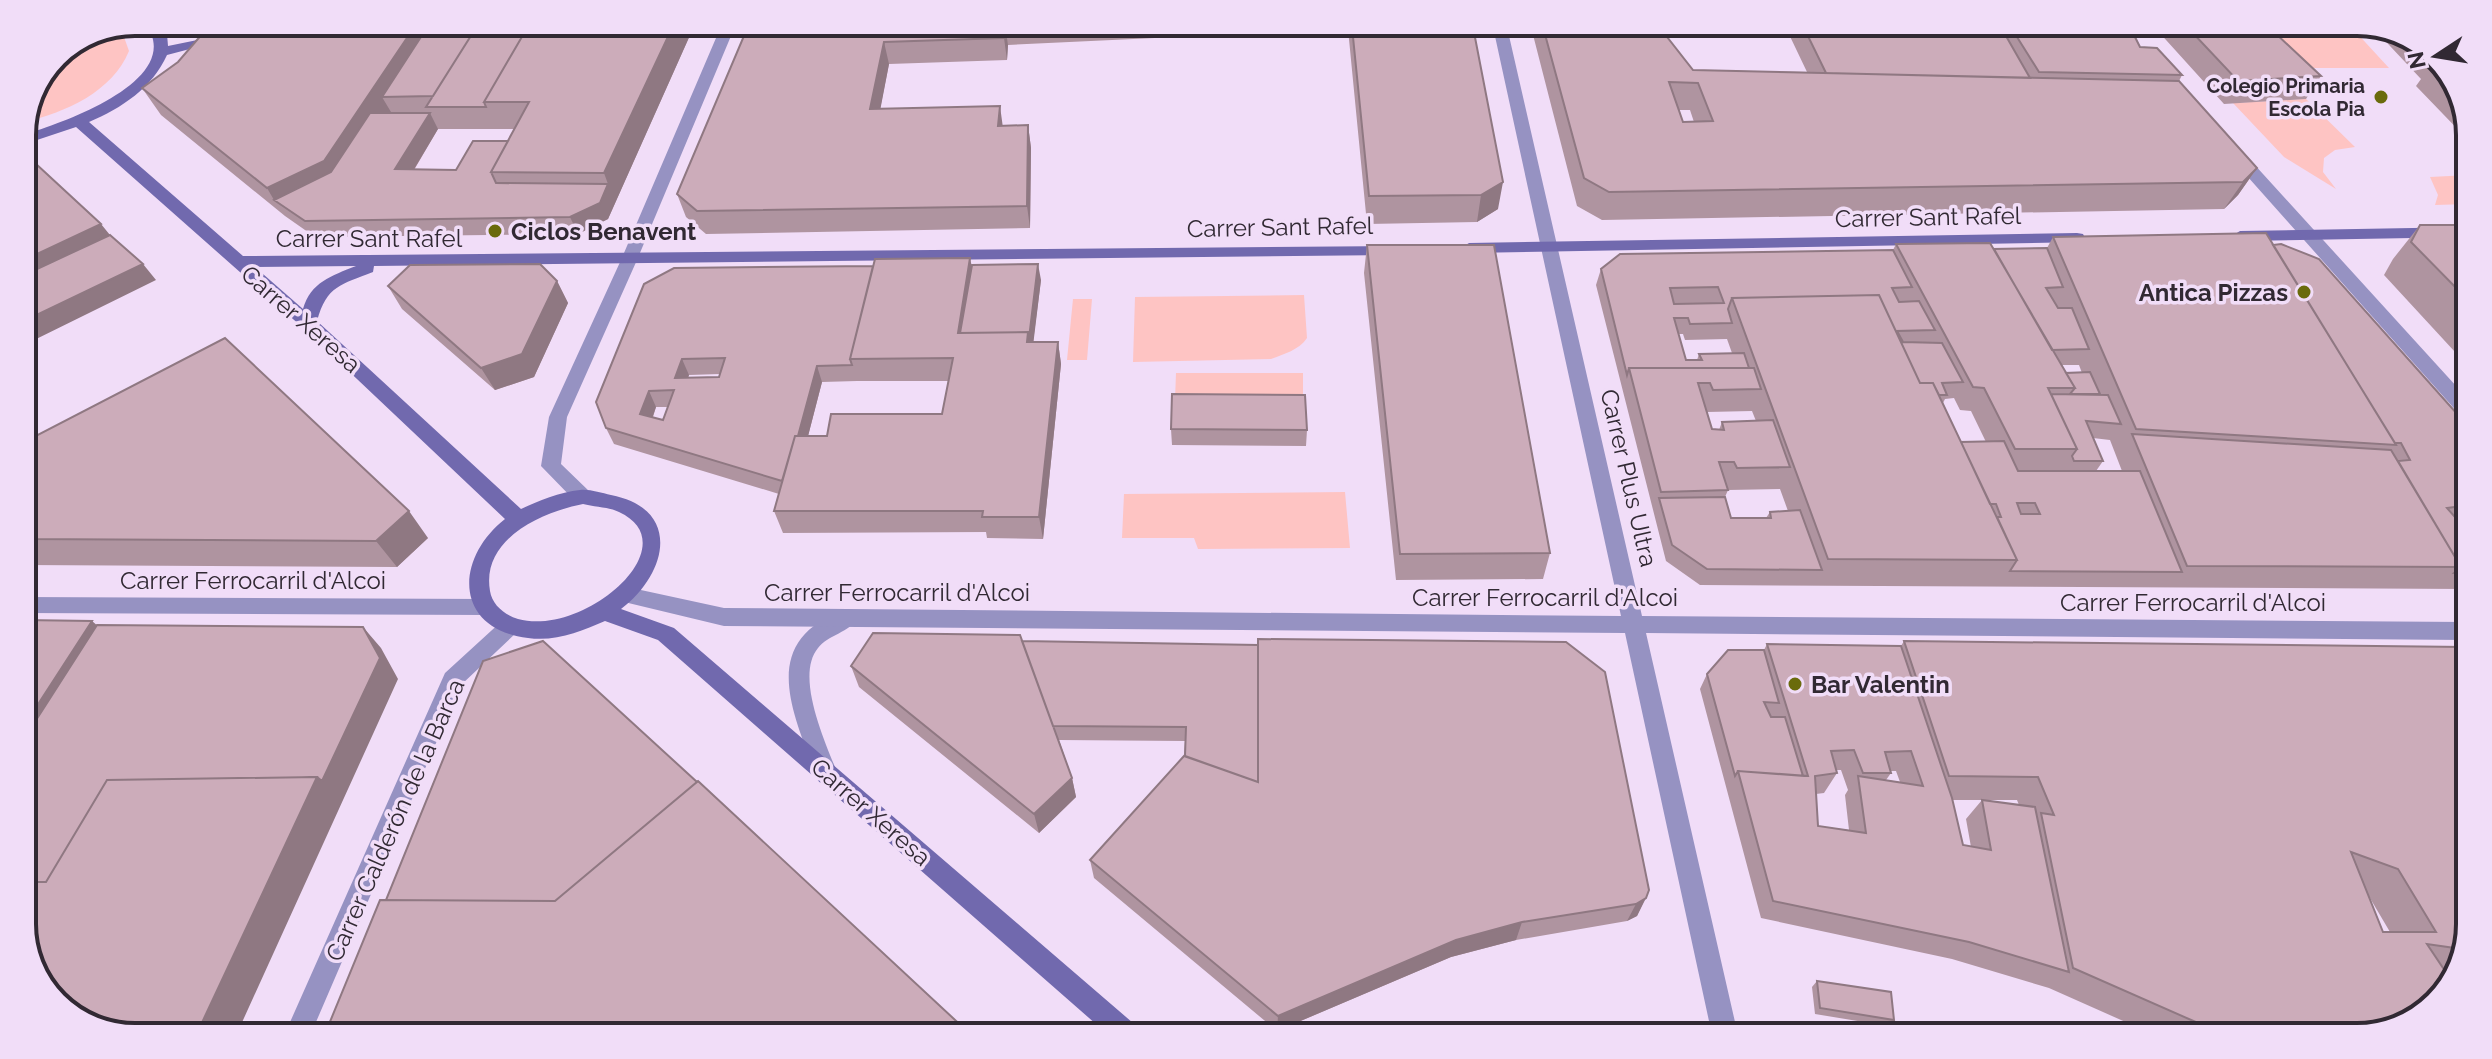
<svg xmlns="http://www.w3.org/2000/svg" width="2492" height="1059" font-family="Raleway,sans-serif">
<rect width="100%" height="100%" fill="#f1ddf8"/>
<path fill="#fec4c3" d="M114 30 124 37 129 51C112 92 66 112 25 122L55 55Z
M2256 30H2354L2389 68H2290Z
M2306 99 2355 147 2335 150 2324 158 2323 172 2336 189 2284 157 2233 103Z
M2469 175V204L2435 205 2438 195 2430 177Z
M1304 295 1307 338C1299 350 1284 354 1271 359L1133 362 1135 297Z
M1073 299H1092L1087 360H1067Z
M1176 373H1303V399L1175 400Z
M1345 492 1350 548 1198 549 1194 538H1122L1124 494Z"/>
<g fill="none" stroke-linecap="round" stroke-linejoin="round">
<path fill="#9692c2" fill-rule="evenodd" d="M847 609 854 612 858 618C850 632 828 635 818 648 794 677 827 745 838 775L835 782 827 785 819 782 816 775C792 710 757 640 847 609Z"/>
<path fill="#9692c2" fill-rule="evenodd" d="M722 24H736L637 260 567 417 561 464 590 492 593 497 590 502H576L541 466 549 417 621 260Z
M1493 27H1507L1642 616 2465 622V640L1646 633 1738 1035H1712L1625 633 724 626 620 601 617 595 620 589 627 587 724 608 1621 616Z
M2237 150 2243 152 2467 398V417L2460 415 2231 158 2229 155Z
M22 597 484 599 491 601 494 607 491 613 484 615 22 613Z
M510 617 517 620 521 626 517 632 461 685 313 1029H287L445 673 503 620Z"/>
<path fill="#7169ae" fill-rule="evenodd" d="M144 22H159L163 26 210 22 167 34 168 46 217 36 224 40 167 55C152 88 122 108 89 122L243 256 1399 246 1401 250 1399 254 1393 255 374 266 373 272C341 285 327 285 317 321L521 509C538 501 560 492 580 490 590 489 601 493 611 495 682 509 668 573 621 609L674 628 1133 1023 1137 1032H1105L658 640 605 621C581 631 556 642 528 638 454 629 454 559 505 519L302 327 76 127 22 145V135C61 124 190 79 144 22ZM356 266C331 276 311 282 303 309L255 267ZM583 504C594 507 609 507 619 512 690 545 585 637 518 619 505 615 492 605 490 591 481 539 542 512 583 504Z
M2469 227V237L2240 241 2232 236 2240 231Z
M2077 233 2083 234 2085 238 2083 242 1469 253 1461 248 1469 243Z"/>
</g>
<path fill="#af94a0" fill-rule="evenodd" d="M695 24 608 219 578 234 315 237 285 216 161 115 142 88ZM438 129H514L508 141 456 170H414Z
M749 24 1473 27 1498 209 1477 222 1367 224 1348 29 1008 45 1007 60 889 64 880 109 1003 126 1028 125 1031 148 1030 228 706 234 686 217 677 194Z
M1531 27 1660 28 1693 70 1807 72 1786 28 2131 29 2140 47 2182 75 2179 81 2257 168 2238 195 2224 209 1602 220 1577 206ZM1679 110H1690L1694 122H1683Z
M2157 30H2272L2321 76 2306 99 2224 104Z
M2375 30H2400L2447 66 2470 127V142L2416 86 2421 79Z
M2420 225H2469L2467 365 2384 275 2393 259Z
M2053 237 2273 245 2467 425 2465 589 1700 585 1666 561 1596 285 1601 269 1893 250 1896 244 1994 249 2047 248ZM1678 334H1683L1685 340 1727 339 1732 353 1699 354 1697 360H1686ZM2062 365H2079L2082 373H2066ZM1954 398 1960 410 1971 411 1986 442H1961L1943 403 1945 399ZM1752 411 1756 421 1722 422 1719 430 1712 429 1707 412ZM2093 438 2110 440 2122 471H2096L2103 461ZM1780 489 1788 511 1770 512 1766 518H1731L1725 497 1728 490Z
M1367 245 1550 553 1543 579 1396 580 1364 273Z
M972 265 1041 280 1033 342H1058L1061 364 1043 539 987 538 986 532 783 533 774 511 779 494 614 444 606 428 644 284 873 266ZM720 374 719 377 688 378 689 375ZM857 381H949L942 414 827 436H808L822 382ZM656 407H668L663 420 653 417Z
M557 281 568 303 534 377 495 390 402 309 388 286Z
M1171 429 1307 430 1306 446 1172 445Z
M22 443 428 538 397 567 22 565Z
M1022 641 1649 890 1637 916 1627 921 1516 940 1451 957 1277 1031 1094 878 1090 860 1184 756 1185 741 1059 740 1072 778 1076 797 1039 833 859 687 851 666Z
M1904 641 2465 647 2462 967 2420 1018 2358 1037 2157 1036 2049 988 1952 959 1761 918 1700 689 1707 674 1764 650 1767 644 1901 646ZM1836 770H1841L1848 790 1845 795 1849 830 1818 826 1816 794 1824 793 1837 773ZM1891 771H1896L1900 782 1886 780 1891 773ZM1952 800H2017L2019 805 1982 800 1966 819 1971 847 1963 845ZM2367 893 2390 932H2383Z
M1817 981 1894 1020 1888 1026 1815 1014 1812 987Z"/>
<path fill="#8f7882" d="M417 23H449L382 97 391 112 341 189 274 200 267 188Z
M674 24H695L608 219 578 234 570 217 608 184 604 173Z
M1005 25 1008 45 1007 60 1004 38Z
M884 42 889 64 876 132 870 109Z
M1000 106 1003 128 998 126Z
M430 113 438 129 404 186 395 169Z
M1028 125 1031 148 1030 228 1027 206Z
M2257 168 2238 195 2224 209 2243 182Z
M1503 182 1498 209 1477 222 1481 195Z
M101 224 123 251 22 300V261Z
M970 258 975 281 965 339 958 333Z
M143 264 156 280 22 346V322Z
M1038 264 1041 280 1032 354 1027 342Z
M557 281 568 303 534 377 495 390 481 368Z
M1058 342 1061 364 1043 539 1039 517Z
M682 359 689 375 682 394 675 378Z
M817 366 822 382 792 498 786 483Z
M649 391 656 407 648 430 640 414Z
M409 511 428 538 397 567 376 541Z
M92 621 121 646 22 804V729Z
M363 627 381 648 398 679 239 1029H199L317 777Z
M1072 778 1076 797 1039 833 1034 814Z
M1646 898 1637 916 1627 921 1636 904Z
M1522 922 1516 940 1451 957 1277 1031 1278 1016 1456 940Z"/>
<path fill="#ccacba" stroke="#8f7882" stroke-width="2" fill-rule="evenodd" d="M251 22 417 23 324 161 267 188 142 88 178 62 203 33Z
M430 23H479L433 96 382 97Z
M479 23H530L484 102 486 107H426Z
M530 23 674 24 604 173 491 172 529 102H484Z
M749 24 1004 25V38L884 42 870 109 1000 106 998 126 1028 125 1027 206 697 211 677 194Z
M1352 27H1473L1503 182 1481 195 1369 196Z
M1543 27 1660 28 1693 70 2179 81 2257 168 2243 182 1609 192 1584 178ZM1669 82 1698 83 1713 121 1683 122Z
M1804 28 2002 29 2030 78 1826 73Z
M2012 29H2131L2140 47 2157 48 2182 75 2039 72Z
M2190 30H2272L2321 76 2238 81Z
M2433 63 2443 64 2447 66 2454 84Z
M370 113H430L395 169 456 170 473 141H508L491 172 496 183 608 184 600 203 570 217 305 221 274 200 331 172Z
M22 151 101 224 22 261Z
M2420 225H2469L2468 300 2411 242Z
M2266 233 2396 445 2136 429 2053 237Z
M110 235 143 264 22 322V276Z
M1990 243 2075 388H2048L2077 449H2015L1984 388 1973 387 1896 244Z
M2281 244 2319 259 2467 425 2466 507 2462 506 2447 508 2462 525H2466L2465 574 2454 573 2461 567 2398 461 2410 460 2401 443H2395L2273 245Z
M1367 245H1494L1550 553 1400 554Z
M2047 248 2063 287 2046 288 2058 308H2072L2089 349 2052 350 1994 249Z
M1893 250 1912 287 1892 288 1899 302 1919 301 1935 330 1897 331 1903 342 1942 343 1963 382 1942 383 1947 395H1939L1933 383H1920L1879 295 1732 298 1728 309 1732 323 1690 324 1688 318H1674L1686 360H1702L1699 354 1744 353 1749 368H1629L1627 375 1601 269 1620 254ZM1718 287 1724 303 1674 304 1670 288Z
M970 258 958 333 1028 332 1027 342H1058L1039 517H982L983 511H774L795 436H827L831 414H942L953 358 850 359 875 259Z
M540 264 557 281 522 354 481 368 388 286 410 265Z
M1038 264 1029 338 1028 332 960 333 972 265Z
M873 266 850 359 852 365 817 366 798 436H795L782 481 606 428 596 402 644 284 674 268ZM725 358 719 377 675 378 682 359ZM674 390 663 420 640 414 649 391Z
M1879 295 1920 383H1933L2017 560 1828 559 1732 298Z
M225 338 409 511 376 541 22 539V444L24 442Z
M1629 368H1754L1761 389 1713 390 1710 383H1698L1712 429 1724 430 1722 422 1773 420 1790 467 1737 468 1734 462H1719L1728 490 1661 492Z
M2090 372 2100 394H2070L2075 388 2066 373Z
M1172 394 1305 395 1307 430 1171 429Z
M2051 394 2108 395 2121 424 2086 421 2103 461H2074L2072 456 2077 449Z
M2132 434 2391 450 2461 567 2187 566Z
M2004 441 2018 471H2140L2182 572 2010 571 2017 560 1997 517H2001L1996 504H1990L1961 442ZM2017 503H2035L2040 514H2021Z
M1725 497 1731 518H1771L1770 512 1800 510 1822 570 1707 569 1672 545 1659 498Z
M22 620 92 621 22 729Z
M97 625 363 627 380 658 322 781 317 777 107 780 46 882H22V742Z
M873 633 1020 635 1072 778 1034 814 851 666Z
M1258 639 1566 642 1605 672 1649 890 1646 898 1636 904 1522 922 1456 940 1278 1016 1090 860 1184 756 1258 782Z
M543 641 697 782 555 901 386 900 483 661Z
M1022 641 1258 645V782L1185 756 1186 727 1053 726Z
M1904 641 2465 647 2462 949 2427 944 2451 980 2420 1018 2358 1037 2219 1036 2198 1023 2073 968 2041 813 2054 815 2038 777 1949 776ZM2351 852 2398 869 2436 932H2383Z
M1767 644 1901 646 1952 798 1963 845 1991 850 1982 800 2035 807 2069 972 1969 942 1773 901 1738 771 1808 776ZM1854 750 1863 773H1891L1885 752 1911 751 1923 786 1858 776 1866 833 1818 826 1815 776 1837 773 1831 751Z
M1728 650H1764L1779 703 1764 702 1771 717H1785L1803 776 1738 771 1735 776 1707 674Z
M317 777 199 1029H92L45 993 22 932V882H46L107 780Z
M698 781 968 1032 327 1029 380 900 555 901Z
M1817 981 1891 992 1894 1020 1820 1008Z"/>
<g fill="#6a6b0c" stroke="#f1ddf8" stroke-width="3">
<circle cx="2381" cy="97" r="8"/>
<circle cx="495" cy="231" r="8"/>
<circle cx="2304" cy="292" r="8"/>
<circle cx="1795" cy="684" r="8"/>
</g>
<g text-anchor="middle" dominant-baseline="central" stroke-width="7" stroke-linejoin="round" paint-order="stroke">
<g font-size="20" font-weight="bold" fill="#312933" stroke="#f1ddf8" text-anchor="end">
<text x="2365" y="86">Colegio Primaria<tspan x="2365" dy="23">Escola Pia</tspan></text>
</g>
<g font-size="24" fill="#312933" stroke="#f1ddf8">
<text transform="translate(1928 217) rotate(-1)">Carrer Sant Rafel</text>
<text transform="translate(1280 227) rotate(-1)">Carrer Sant Rafel</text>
<text x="369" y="238">Carrer Sant Rafel</text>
<text transform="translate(301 319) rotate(41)">Carrer Xeresa</text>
<text transform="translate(1629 478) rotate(77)">Carrer Plus Ultra</text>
<text x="253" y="580">Carrer Ferrocarril d'Alcoi</text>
<text x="897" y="592">Carrer Ferrocarril d'Alcoi</text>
<text x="1545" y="597">Carrer Ferrocarril d'Alcoi</text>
<text x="2193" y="602">Carrer Ferrocarril d'Alcoi</text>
<text transform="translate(871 812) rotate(41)">Carrer Xeresa</text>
<text transform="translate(395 820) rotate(-66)">Carrer Calderón de la Barca</text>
</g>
<g font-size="24" font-weight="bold" fill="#312933" stroke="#f1ddf8" text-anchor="start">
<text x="511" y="231">Ciclos Benavent</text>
<text x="2288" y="292" text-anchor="end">Antica Pizzas</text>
<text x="1811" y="684">Bar Valentin</text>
</g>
</g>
<path d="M0 0H2492V1059H0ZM135 36H2357A99 99 0 0 1 2456 135V924A99 99 0 0 1 2357 1023H135A99 99 0 0 1 36 924V135A99 99 0 0 1 135 36Z" fill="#f1ddf8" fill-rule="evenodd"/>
<path fill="none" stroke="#312933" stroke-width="4" d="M135 36H2357A99 99 0 0 1 2456 135V924A99 99 0 0 1 2357 1023H135A99 99 0 0 1 36 924V135A99 99 0 0 1 135 36Z"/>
<g transform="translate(2436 56) rotate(258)" stroke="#f1ddf8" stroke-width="6" paint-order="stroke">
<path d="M0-6L14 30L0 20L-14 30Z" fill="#312933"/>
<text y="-12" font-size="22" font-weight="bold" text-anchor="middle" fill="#312933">N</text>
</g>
</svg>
